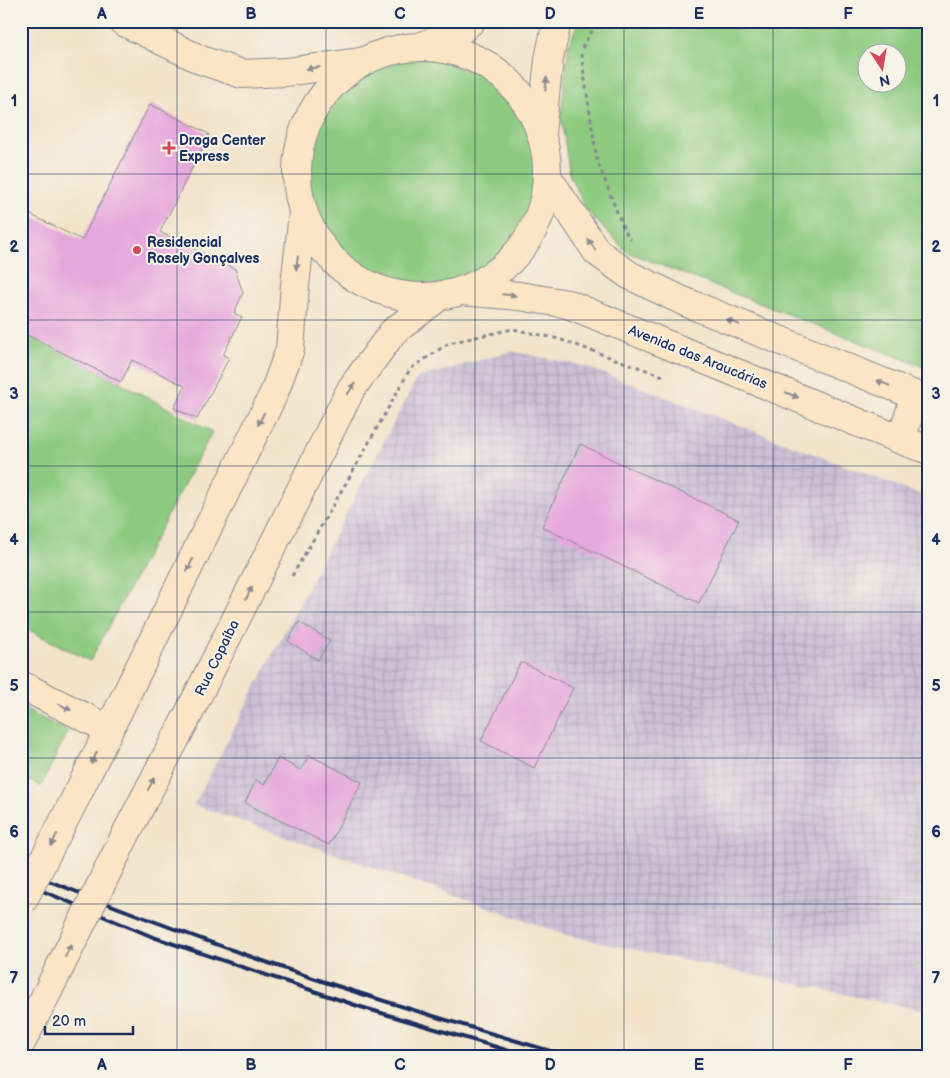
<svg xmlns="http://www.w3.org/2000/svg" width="950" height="1078" font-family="'Balsamiq Sans',sans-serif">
<defs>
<pattern id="industrial-grid" width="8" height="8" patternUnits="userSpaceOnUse" patternTransform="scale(1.25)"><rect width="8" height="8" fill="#cbbfd5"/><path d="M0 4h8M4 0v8" fill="none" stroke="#aea4b9"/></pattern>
</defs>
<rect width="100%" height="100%" fill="#f7f3e8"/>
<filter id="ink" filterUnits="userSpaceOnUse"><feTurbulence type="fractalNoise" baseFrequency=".02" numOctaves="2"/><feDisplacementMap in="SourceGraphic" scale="10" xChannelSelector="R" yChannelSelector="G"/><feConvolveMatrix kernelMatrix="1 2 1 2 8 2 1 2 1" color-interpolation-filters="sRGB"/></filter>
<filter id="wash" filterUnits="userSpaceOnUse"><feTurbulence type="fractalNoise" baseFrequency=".0096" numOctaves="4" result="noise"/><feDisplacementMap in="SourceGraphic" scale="20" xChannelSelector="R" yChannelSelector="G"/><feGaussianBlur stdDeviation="1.12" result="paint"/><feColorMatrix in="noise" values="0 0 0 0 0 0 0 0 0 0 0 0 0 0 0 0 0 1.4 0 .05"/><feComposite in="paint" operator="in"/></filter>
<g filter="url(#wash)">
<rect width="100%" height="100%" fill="#f2e3c9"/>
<path fill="url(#industrial-grid)" d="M512 351 587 367 929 498V1012L570 936 194 805 417 378Z"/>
<path fill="#8dca80" stroke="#547c6f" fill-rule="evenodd" d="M579 21H929V369L627 252 587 211 570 176 561 116 569 44ZM868 52H898V82H868Z
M306 171a115 115 0 1 1 230 0a115 115 0 1 1-230 0Z
M30 334 212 432 90 661 21 626V350Z
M21 708 68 731 41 786 21 777Z"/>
<g id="blocks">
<path fill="#e6a7dc" d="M150 104 209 134 160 232 235 269 243 293 234 313 242 317 223 355 229 358 197 419 174 408 185 386 132 360 121 382 21 332V210L82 240Z
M580 444 739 520 699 603 542 527Z
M299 622 330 641 318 660 288 641Z
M520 663H524L573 688 534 768 481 741Z
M309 755 362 782 329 845 245 803 256 780 264 785 278 758 301 770Z"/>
</g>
</g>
<g filter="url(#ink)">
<use href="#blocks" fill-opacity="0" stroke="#868994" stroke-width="1"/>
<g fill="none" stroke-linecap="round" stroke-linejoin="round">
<defs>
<path id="secondary" d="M122 21 201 60 242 74 286 72 360 62
M424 45 457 33 471 21
M297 172a125 125 0 1 1 250 0a125 125 0 1 1-250 0Z
M541 133 549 59 557 21
M548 178 597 252 629 275 683 301 929 401
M461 291 519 296 568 304 901 440 929 450
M901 440 915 396
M21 685 108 729
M76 797 274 393 290 349 295 285 303 214
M129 828 189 713 351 389 393 332 441 295
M21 1043 46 995"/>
</defs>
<use href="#secondary" stroke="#868994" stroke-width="30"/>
<path stroke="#868994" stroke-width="3" stroke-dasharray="4 4" stroke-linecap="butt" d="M582 48 598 21
M581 54 597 160 624 230 631 239
M292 576 349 478 410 369 449 343 513 329 559 339 666 377"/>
<use href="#secondary" stroke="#fce5c4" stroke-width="28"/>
<path stroke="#1b2f5e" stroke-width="4" d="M21 870C97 900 172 929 249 956 355 994 463 1025 571 1057
M21 882 153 937 361 1007 530 1057"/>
<defs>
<path id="secondary-bridge" d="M21 904 76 797
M46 995 129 828"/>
</defs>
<use href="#secondary-bridge" stroke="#868994" stroke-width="30" stroke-linecap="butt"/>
<use href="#secondary-bridge" stroke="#fce5c4" stroke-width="28"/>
</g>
<defs><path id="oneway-solid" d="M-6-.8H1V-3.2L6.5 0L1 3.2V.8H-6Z" transform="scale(1.25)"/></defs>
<g fill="#8c8a91">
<use href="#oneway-solid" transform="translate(313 68) rotate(172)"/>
<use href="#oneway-solid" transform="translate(546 84) rotate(-84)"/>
<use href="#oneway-solid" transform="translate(592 245) rotate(-124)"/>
<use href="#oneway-solid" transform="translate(297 263) rotate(97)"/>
<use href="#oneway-solid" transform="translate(509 295) rotate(5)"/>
<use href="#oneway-solid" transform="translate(733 322) rotate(-158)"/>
<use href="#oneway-solid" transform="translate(883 383) rotate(-158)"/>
<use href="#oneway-solid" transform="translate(351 389) rotate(-57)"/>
<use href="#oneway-solid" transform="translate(792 395) rotate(22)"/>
<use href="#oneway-solid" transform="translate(261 419) rotate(116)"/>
<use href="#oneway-solid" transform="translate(190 565) rotate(116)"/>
<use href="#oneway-solid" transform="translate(249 593) rotate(-64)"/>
<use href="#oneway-solid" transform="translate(65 707) rotate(27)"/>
<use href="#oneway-solid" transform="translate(94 758) rotate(116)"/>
<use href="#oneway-solid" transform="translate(151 784) rotate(-62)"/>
<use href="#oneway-solid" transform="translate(54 840) rotate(117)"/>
<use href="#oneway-solid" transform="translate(68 951) rotate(-64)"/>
</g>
</g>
<path fill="none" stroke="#1b2f5e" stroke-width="1" stroke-opacity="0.55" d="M177 21V1057M326 21V1057M475 21V1057M624 21V1057M773 21V1057M21 174H929M21 320H929M21 466H929M21 612H929M21 758H929M21 904H929"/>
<g fill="#d1495b" stroke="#f7f3e8" stroke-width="2">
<path d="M166.5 140.5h5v5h5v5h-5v5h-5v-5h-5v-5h5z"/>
<circle cx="137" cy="250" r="5"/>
</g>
<g text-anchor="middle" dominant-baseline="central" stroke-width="4" stroke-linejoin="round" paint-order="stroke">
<g font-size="14" font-weight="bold" fill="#1b2f5e" stroke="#f7f3e8" text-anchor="start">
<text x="179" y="140">Droga Center<tspan x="179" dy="16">Express</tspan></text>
<text x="147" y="242">Residencial<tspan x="147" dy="16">Rosely Gonçalves</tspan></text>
</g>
<g font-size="14" fill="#1b2f5e" stroke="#f7f3e8">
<text transform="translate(698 357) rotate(22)">Avenida das Araucárias</text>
<text transform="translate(217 658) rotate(-64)">Rua Copaíba</text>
</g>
</g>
<rect width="950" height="1078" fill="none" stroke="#f7f3e8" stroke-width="55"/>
<g transform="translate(882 68) rotate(168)"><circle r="24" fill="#f7f3e8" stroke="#9fa5b1"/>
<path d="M0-4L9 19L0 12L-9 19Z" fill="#d1495b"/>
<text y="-8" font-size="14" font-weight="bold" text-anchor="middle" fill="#1b2f5e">N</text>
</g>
<path d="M45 1026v8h88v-8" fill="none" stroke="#1b2f5e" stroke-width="2.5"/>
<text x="52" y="1026" font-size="15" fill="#1b2f5e" stroke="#f7f3e8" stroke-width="4" paint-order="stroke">20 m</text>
<rect x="28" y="28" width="894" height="1022" fill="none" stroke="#1b2f5e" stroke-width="2"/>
<g font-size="16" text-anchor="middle" font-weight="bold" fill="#1b2f5e">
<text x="102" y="19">A</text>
<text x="251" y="19">B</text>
<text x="400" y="19">C</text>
<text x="550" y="19">D</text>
<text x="699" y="19">E</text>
<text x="848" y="19">F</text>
<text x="14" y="106">1</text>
<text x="936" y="106">1</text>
<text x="14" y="252">2</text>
<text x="936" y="252">2</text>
<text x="14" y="399">3</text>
<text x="936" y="399">3</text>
<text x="14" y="545">4</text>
<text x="936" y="545">4</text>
<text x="14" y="691">5</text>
<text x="936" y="691">5</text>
<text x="14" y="837">6</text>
<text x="936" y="837">6</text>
<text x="14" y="983">7</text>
<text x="936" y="983">7</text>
<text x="102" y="1070">A</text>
<text x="251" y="1070">B</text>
<text x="400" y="1070">C</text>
<text x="550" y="1070">D</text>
<text x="699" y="1070">E</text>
<text x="848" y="1070">F</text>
</g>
</svg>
